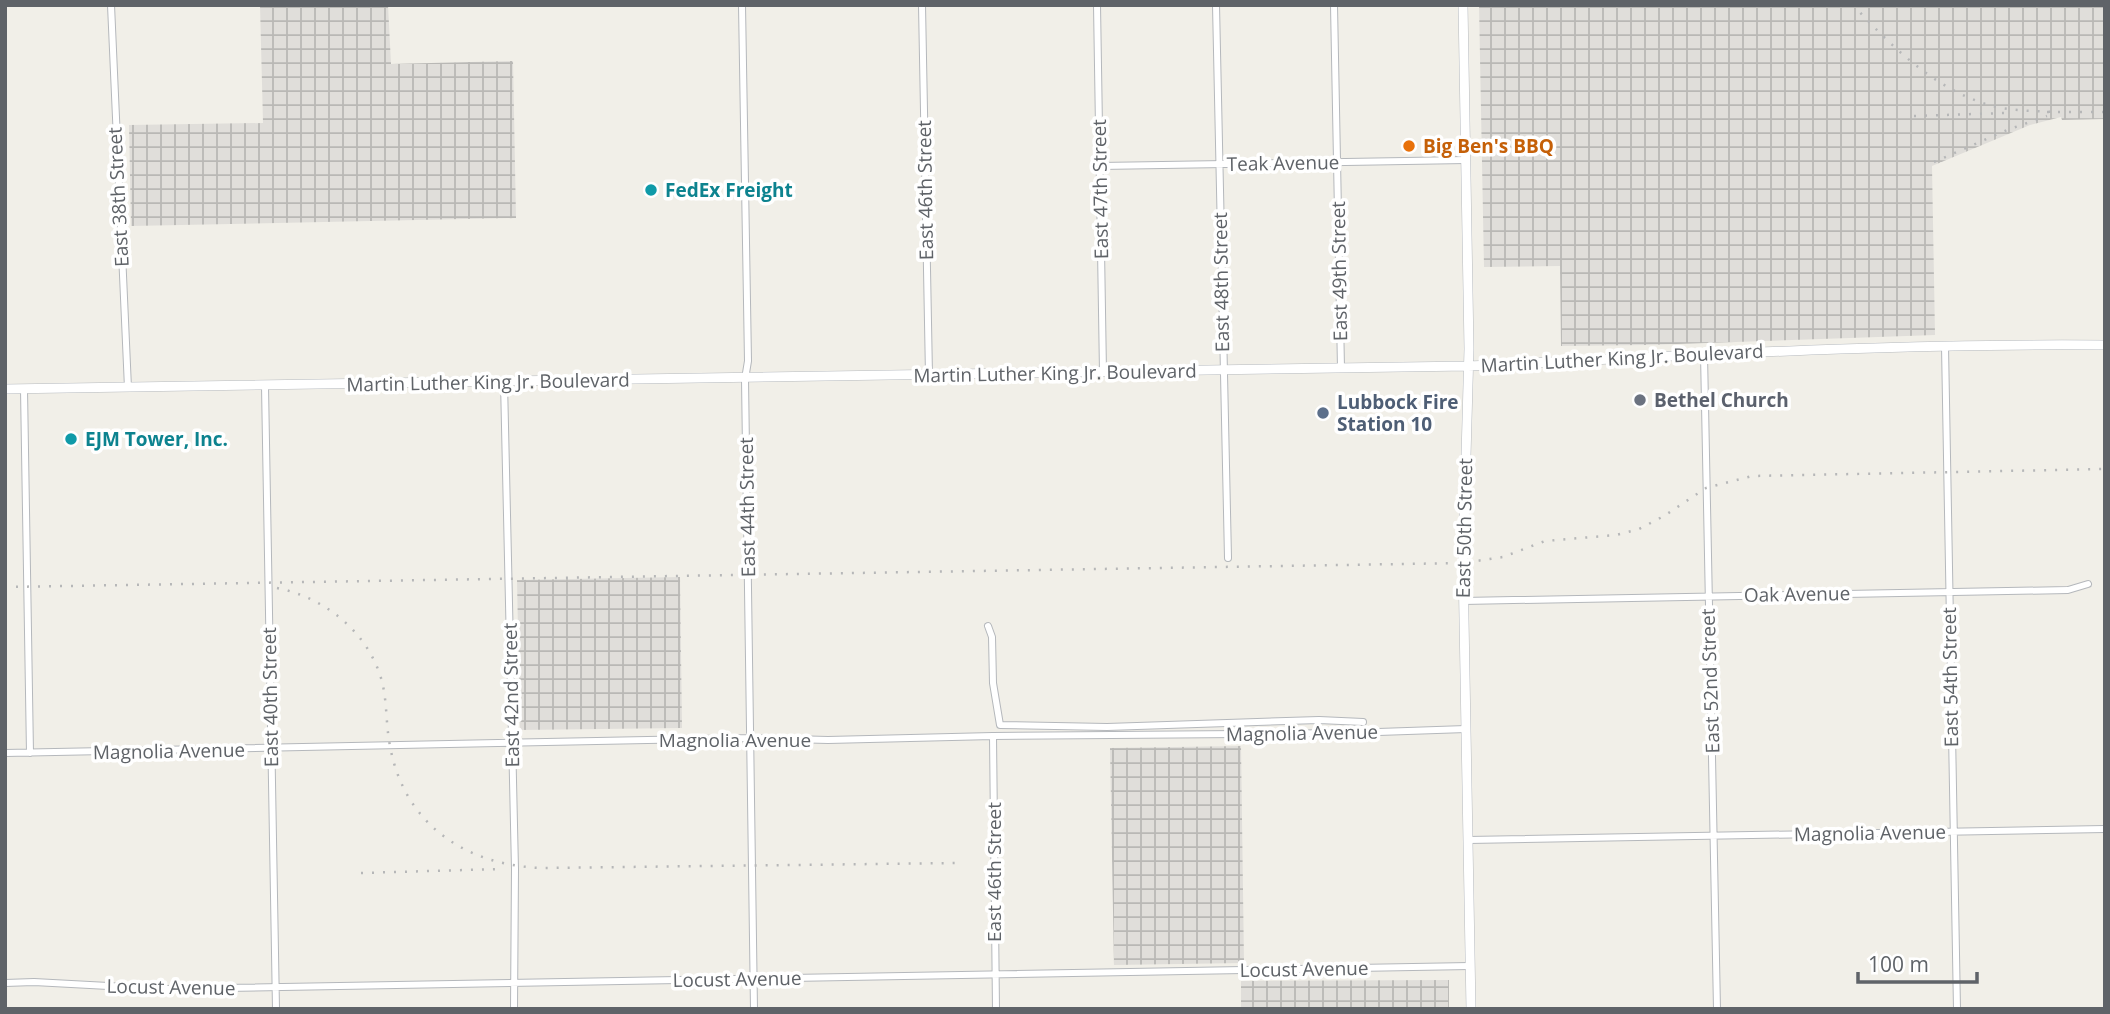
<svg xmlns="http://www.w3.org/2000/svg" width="2110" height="1014" font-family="'Open Sans',sans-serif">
<defs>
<pattern id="industrial-grid" width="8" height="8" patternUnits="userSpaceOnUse" patternTransform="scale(1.75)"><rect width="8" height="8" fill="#e0deda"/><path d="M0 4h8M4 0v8" fill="none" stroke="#b9b8b5"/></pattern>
</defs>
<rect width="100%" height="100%" fill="#f1efe8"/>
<path fill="url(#industrial-grid)" d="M260 5H388L391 64 513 61 516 218 131 226 129 125 263 123Z
M1479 5H2105V119L2062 120 2061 117 2030 125 1932 166 1935 335 1647 345 1561 346 1560 266 1484 267Z
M680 577 682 728 520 730 517 580Z
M1241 746 1244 963 1114 965 1110 748Z
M1449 980V1009H1241V981Z"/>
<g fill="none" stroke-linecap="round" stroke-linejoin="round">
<defs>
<path id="minor" d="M111 5 128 388
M742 5 748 361 745 379 754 1009
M922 5 929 375
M1097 5 1103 372
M1216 5 1228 558
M1334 5 1341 368
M1100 166 1466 160
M1945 346 1957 1009
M1704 354 1717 1009
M504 382 515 869 514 1009
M265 386 276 1009
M24 389 30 753
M1463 601 2068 590 2088 584
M988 626 992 637 993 683 1000 725 1107 727 1319 720 1363 722
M993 736 996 1009
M5 753 749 738 828 740 993 736 1349 733 1466 729
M1468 840 2105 829
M5 983 34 982 164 989 1470 966"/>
<path id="secondary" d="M1463 5 1469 349 1463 563 1471 1009
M5 389 1468 366C1681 356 1892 343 2105 345"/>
</defs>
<use href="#minor" stroke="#b5b8bc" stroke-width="8"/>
<use href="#secondary" stroke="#b6babf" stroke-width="10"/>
<use href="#minor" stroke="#fff" stroke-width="6"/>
<use href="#secondary" stroke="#fff" stroke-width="9"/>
<path stroke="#b6b7b8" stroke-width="2.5" stroke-dasharray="2 9" stroke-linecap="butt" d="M1853 5C1894 49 1940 95 2001 108 2019 111 2037 111 2055 112
M2047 112H2105
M1914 116 2005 113
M1934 162 2007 130 2047 116
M5 587 1463 563 1503 557 1545 541 1616 535 1639 529 1664 516 1706 488 1752 476 2105 469
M277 588C322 597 363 628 379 672 388 696 385 721 390 746 404 824 465 865 541 868L959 863
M361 873 501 869"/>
</g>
<circle fill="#e8710a" stroke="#fff" stroke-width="2.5" cx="1409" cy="146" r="7"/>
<g fill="#0f9aa8" stroke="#fff" stroke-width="2.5">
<circle cx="651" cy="190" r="7"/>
<circle cx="71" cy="439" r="7"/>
</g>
<circle fill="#6b7280" stroke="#fff" stroke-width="2.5" cx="1640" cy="400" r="7"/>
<circle fill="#5c6f8a" stroke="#fff" stroke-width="2.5" cx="1323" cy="413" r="7"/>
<g text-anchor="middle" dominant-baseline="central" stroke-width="7" stroke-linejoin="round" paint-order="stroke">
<g font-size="19" font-weight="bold" fill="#c56008" stroke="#fff" text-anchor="start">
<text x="1423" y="146">Big Ben's BBQ</text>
</g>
<g font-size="19" fill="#5f6368" stroke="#fff">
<text transform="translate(1283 163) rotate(-1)">Teak Avenue</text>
<text transform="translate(1100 189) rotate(-91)">East 47th Street</text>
<text transform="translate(925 190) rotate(-91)">East 46th Street</text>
<text transform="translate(118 197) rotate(-93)">East 38th Street</text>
<text transform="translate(1339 271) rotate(-91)">East 49th Street</text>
<text transform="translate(1221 282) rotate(-91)">East 48th Street</text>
<text transform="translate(1622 358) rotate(-3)">Martin Luther King Jr. Boulevard</text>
<text transform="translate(1055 373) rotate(-1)">Martin Luther King Jr. Boulevard</text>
<text transform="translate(488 382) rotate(-1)">Martin Luther King Jr. Boulevard</text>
<text transform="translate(747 507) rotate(-91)">East 44th Street</text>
<text transform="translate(1464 528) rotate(-89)">East 50th Street</text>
<text transform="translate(1797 594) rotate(-1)">Oak Avenue</text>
<text transform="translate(1950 677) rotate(-91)">East 54th Street</text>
<text transform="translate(1710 681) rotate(-92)">East 52nd Street</text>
<text transform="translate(511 695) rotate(-91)">East 42nd Street</text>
<text transform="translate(270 697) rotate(-91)">East 40th Street</text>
<text transform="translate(1302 733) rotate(-1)">Magnolia Avenue</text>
<text x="735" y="740">Magnolia Avenue</text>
<text transform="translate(169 751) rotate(-1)">Magnolia Avenue</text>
<text transform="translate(1870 833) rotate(-1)">Magnolia Avenue</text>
<text transform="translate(994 872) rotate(-90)">East 46th Street</text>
<text transform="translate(1304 969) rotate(-1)">Locust Avenue</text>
<text transform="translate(737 979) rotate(-1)">Locust Avenue</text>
<text transform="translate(171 987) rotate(1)">Locust Avenue</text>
</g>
<g font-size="19" font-weight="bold" fill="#0d838f" stroke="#fff" text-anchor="start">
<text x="665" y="190">FedEx Freight</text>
<text x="85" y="439">EJM Tower, Inc.</text>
</g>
<g font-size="19" font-weight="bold" fill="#5b616d" stroke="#fff" text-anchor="start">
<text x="1654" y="400">Bethel Church</text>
</g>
<g font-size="19" font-weight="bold" fill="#4e5e75" stroke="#fff" text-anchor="start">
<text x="1337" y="402">Lubbock Fire<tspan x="1337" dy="22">Station 10</tspan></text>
</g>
</g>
<rect width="2110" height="1014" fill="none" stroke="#5f6368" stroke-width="14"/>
<path d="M1858 972v10h119v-10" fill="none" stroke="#5f6368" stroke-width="3.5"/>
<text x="1868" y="972" font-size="21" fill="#5f6368" stroke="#ffffff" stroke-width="5" paint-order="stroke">100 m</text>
</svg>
